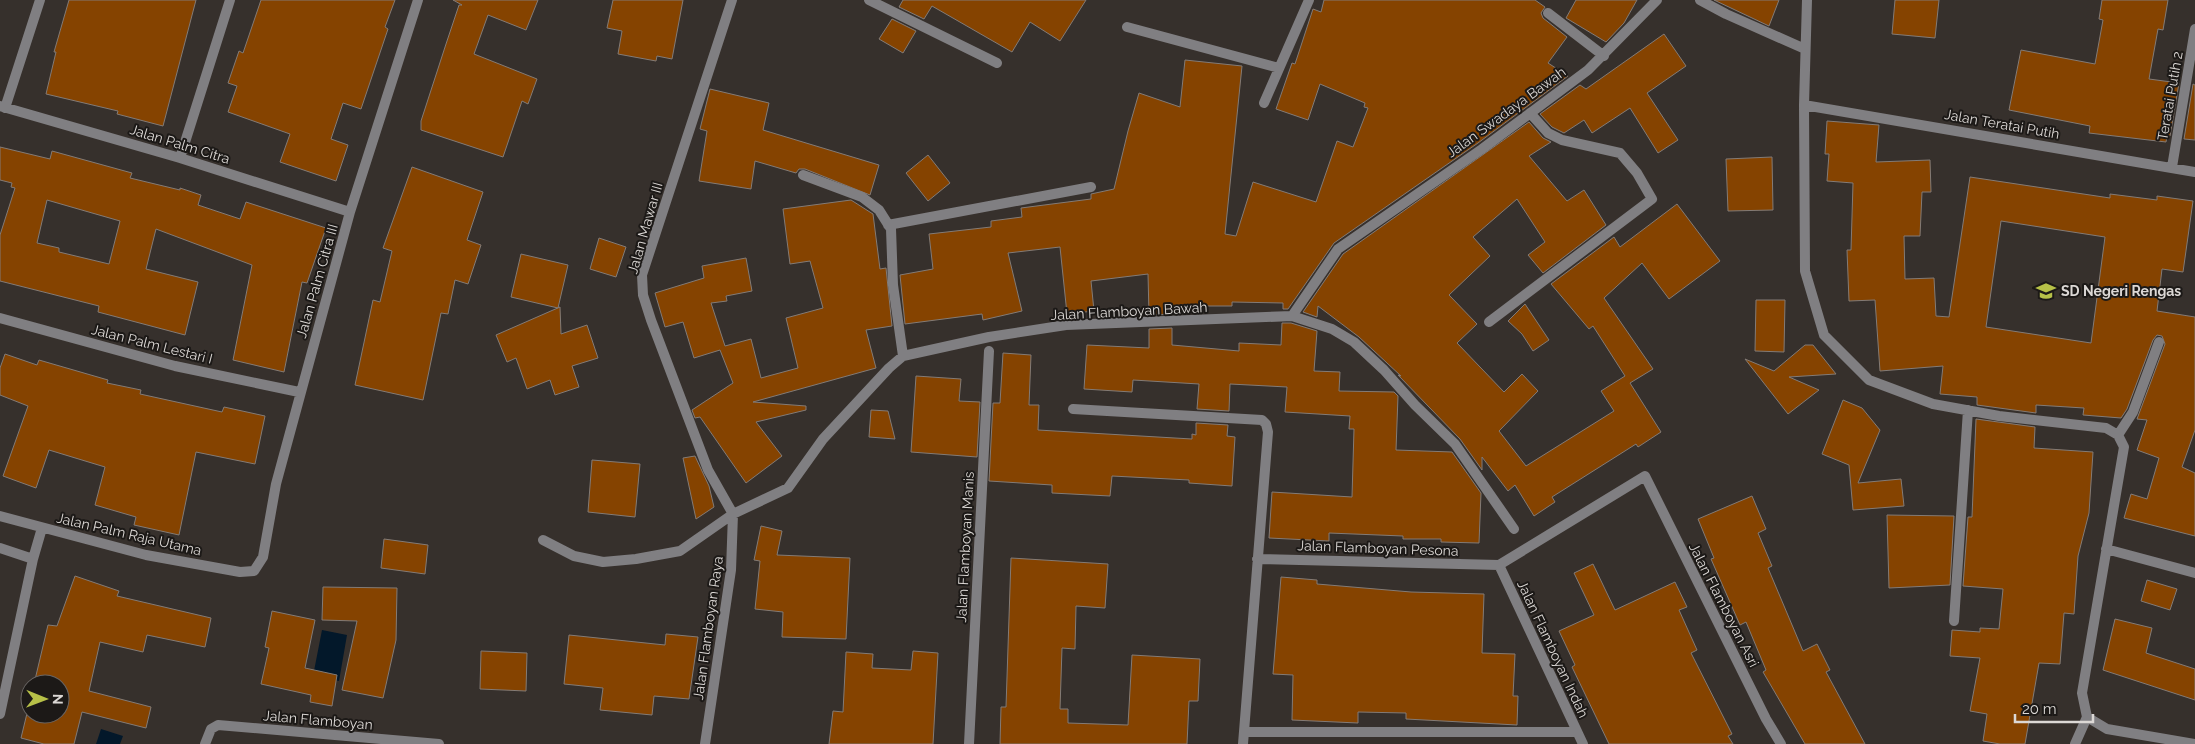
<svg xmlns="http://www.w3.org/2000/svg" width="2195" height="744" font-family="Raleway,sans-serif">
<rect width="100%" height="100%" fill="#36302c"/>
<path fill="#03182a" d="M322 630 347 635 339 681 313 676Z
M101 729 123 736 120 744H96Z"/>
<path fill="#854300" stroke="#837b76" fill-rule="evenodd" d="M69 0H196L163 126 117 114 118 111 46 94 56 52H54Z
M261 0H395L385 27 388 29 361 109 343 103 331 139 348 145 336 181 280 162 290 134 228 112 237 86 228 83 239 51 243 53Z
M453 0H538L526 30 488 15 474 54 537 79 528 104 522 101 503 157 421 130V121L446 44 459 5H462Z
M613 0H683L672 59 657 56 656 61 618 54 622 31 607 28Z
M903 0H1086L1060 41 1030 22 1012 52 932 6 924 19 899 7Z
M1324 0H1535L1545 7 1541 13 1543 18 1567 37 1548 63 1568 76 1478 143 1334 243 1288 309H1283V303L1232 302V306H1172V314L1149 315 1148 274 1091 281 1094 311 1067 314 1060 247 1008 253 1022 311 983 320 982 314 905 324 900 275 933 269 929 234 991 227V221L1022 217 1021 208 1091 199V194L1114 189 1128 131 1139 93 1180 107 1185 60 1242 66 1225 234 1236 236 1253 182 1316 202 1337 141 1353 147 1368 108 1364 107 1365 103 1320 84 1308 120 1276 109 1292 63 1295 64 1313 9 1321 12Z
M1576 0H1637L1624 23 1606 42 1566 18Z
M1714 0H1779L1769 26Z
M1895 0H1939L1935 38 1892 34Z
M2102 0H2168L2163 30 2158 29 2149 79 2179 83 2170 136H2167L2166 142 2089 133 2090 126 2009 110 2021 50 2095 64 2103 20 2099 19Z
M892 19 916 31 903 53 879 39Z
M1664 34 1686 66 1647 93 1678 140 1658 153 1630 108 1592 133 1584 120 1564 133 1552 127 1540 114 1580 85 1586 89Z
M2193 84 2195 85V140L2184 139Z
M710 89 769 103 763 130 879 165 870 195 805 169H799L796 173 755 161 751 189 699 181 707 131 700 129Z
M1827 121 1879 125 1876 162 1930 160 1931 192H1922L1920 236H1904L1905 279 1934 278 1936 316 1949 317 1970 177 2110 198V194L2157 200V196L2193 201 2183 272 2162 269 2157 311 2195 317V430L2182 467 2195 473V536L2124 518 2131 494 2147 499 2159 458 2137 450 2147 420 2137 419 2165 344 2162 336 2157 335 2153 340 2127 409 2121 418 2083 415 2084 408 2036 405V413L1977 405V397L1940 394 1943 366 1880 371 1875 300 1849 301 1847 250H1851L1853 183 1827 181 1829 154H1825ZM2001 221 2105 237 2091 343 1986 327Z
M1529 122 1543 138 1551 142 1529 156 1567 201 1584 190 1606 225 1543 273 1528 255 1545 242 1517 199 1473 237 1490 256 1449 295 1477 324 1457 343 1504 392 1522 374 1538 391 1499 431 1526 466 1614 411 1601 391 1625 376 1593 326 1589 329 1551 284 1614 237 1620 247 1677 204 1720 261 1669 299 1642 263 1604 298 1653 369 1630 383 1661 432 1638 447 1636 444 1552 497 1555 502 1534 516 1515 485 1508 491 1482 457V470L1460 439 1398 375 1401 376 1359 337 1318 306 1317 317 1303 312 1343 254Z
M0 147 50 159 52 151 132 173 130 178 180 190V188L201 195 198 205 240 219 246 202 326 228 307 283 302 282 284 372 233 360 252 265 156 229 146 269 198 282 185 335 98 312 99 306 0 281V235L15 188 11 187 12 183 0 180ZM47 200 120 221 109 264 59 252V248L37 243Z
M928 155 950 183 928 201 906 173Z
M1772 157 1773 210 1728 211 1726 159Z
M412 167 483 192 467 240 481 245 468 284 455 280 448 314 441 313 423 400 355 385 373 300 380 302 392 251 383 248Z
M851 200 873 214 880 269 886 268 892 326 866 330 876 368 753 402 806 406V410L756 422 782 456 746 483 700 417 695 418 692 410 733 383 720 350 694 358 683 322 665 327 655 293 704 278 702 266 746 258 752 291 726 296 727 301 711 303 725 346 751 339 761 378 798 368 786 318 823 308 810 261 790 264 783 209Z
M599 238 626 247 616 277 590 269Z
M521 254 568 265 558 308 511 297Z
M1756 300H1785L1784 352 1755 351Z
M1525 304 1549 340 1533 351 1522 334 1508 321Z
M560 307 561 334 587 325 598 358 572 366 579 387 555 395 550 380 527 389 516 358 507 362 496 335Z
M1282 323H1291L1317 331 1314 371 1340 372 1339 391 1394 392 1398 396 1396 450 1452 452 1481 493 1479 543 1441 542V539H1403V536L1329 533V541L1269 538 1272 492 1352 497 1354 429H1349L1350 416 1285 412 1287 387 1230 384 1229 411 1197 409 1199 384 1133 380 1132 392 1084 389 1087 345 1149 348V329L1172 328V345L1239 351V343L1281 345Z
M1805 345H1813L1836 374 1789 377 1819 390 1788 414 1745 359 1774 371Z
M1003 353 1031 355 1029 405H1039L1038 430 1192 439V434L1196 435V423L1228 425 1227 436 1235 437 1232 486 1189 483V480L1112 476 1110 496 1052 493V485L989 481 993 403H1000Z
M5 354 37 365 39 360 108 380 107 383 141 390 140 394 222 412 224 407 265 416 255 464 196 452 179 535 134 525 136 517 95 505 105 467 49 450 36 488 3 476 28 406 0 395V368Z
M916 376 961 379 959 401 980 402 977 457 911 452Z
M1843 400 1862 408 1880 430 1858 483 1901 479 1904 506 1853 510 1849 465 1822 454Z
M871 410 888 411 895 439 869 437Z
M1976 419 2035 427 2034 448 2093 452 2089 513 2078 556 2074 614 2064 613 2060 664 2039 663 2025 744H2000L1983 741 1987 714 1970 711 1980 658 1950 656 1952 630 1980 632V628L1999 629 2003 589 1963 586 1968 517H1972Z
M695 456 709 486 714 507 696 519 683 458Z
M592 460 640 464 635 517 588 512Z
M1752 496 1766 529 1758 533 1772 566 1768 568 1803 651 1817 644 1830 670 1826 672 1865 744H1805L1763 672 1766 670 1746 622 1740 625 1711 559 1714 558 1698 519Z
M1887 515 1954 516 1950 585 1889 588Z
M761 526 782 531 777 555 850 558 846 639 782 637 783 612 755 609 760 561 754 560Z
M384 539 428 545 425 574 381 568Z
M1011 558 1108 564 1105 608 1076 606 1075 649 1062 648 1060 709H1068V723L1128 725 1132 655 1200 659 1198 701H1189L1187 744H1000L1001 707H1006Z
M1593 564 1615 610 1675 582 1687 607 1679 610 1697 650 1691 653 1732 734 1728 736 1733 744H1609L1572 667 1575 665 1559 631 1594 615 1574 573Z
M75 576 119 591 117 596 211 618 205 647 147 635 143 652 100 642 89 691 151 707 146 728 82 712 74 744H44L21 738 30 701V714H60V684H34L48 625 57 626Z
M1281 577 1317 580V584L1411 592 1484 594 1482 653 1515 654 1513 696H1518L1517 725 1406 719V713L1358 712V723L1292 720 1293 675 1273 674Z
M2147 580 2177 589 2170 610 2141 601Z
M323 587 397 588 396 640 383 698 342 690 357 621 322 620Z
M272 611 315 620 305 668 337 675 332 706 310 702 311 695 261 684 269 648 265 647Z
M2115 619 2152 628 2146 653 2195 669V700L2103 670Z
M666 634 698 637 689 699 654 696 652 715 600 710 603 688 564 684 569 635 665 645Z
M481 651 527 653 526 691 480 689Z
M913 651 938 653 933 744H829L833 711 843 712 846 652 873 654 872 668 911 670Z"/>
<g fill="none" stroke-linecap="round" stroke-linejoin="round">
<path stroke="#807f82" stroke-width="10" d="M869 0 997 63
M1700 0 1726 14 1805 49
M1807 0 1804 105 1805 271 1824 335 1869 380 1933 404 1999 416 2106 428 2118 435 2124 447 2082 693 2087 717 2075 744
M1548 13 1604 56
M1127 27 1279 68
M1264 103 1309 0
M1804 105 2195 172
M0 106 180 158 350 212
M5 108 40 0
M180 158 230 0
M2172 167 2195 29
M803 175 862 197 879 210 891 229 893 285 903 356
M888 225 1091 187
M1292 316 1332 329 1354 342 1384 370 1415 405 1455 444 1514 529
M0 318 175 366 299 392
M1489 322 1652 199 1637 173 1620 153 1562 140 1548 133 1530 113
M1073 409 1262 420 1266 424 1268 432 1243 744
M2118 435 2133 412 2159 342
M0 516 146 555 240 572 254 571 263 557 276 484 350 212 418 0
M543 540 574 556 603 562 636 559 680 551 733 514 788 488 823 439 889 368 903 356 989 337 1066 325 1292 316 1338 249 1482 149 1588 70 1657 0
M0 548 33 559
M2106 549 2195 573
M1257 559 1499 565
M1499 565 1645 476 1766 719 1781 744
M1499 565 1583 744
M1954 621 1968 410
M0 714 33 559 42 528
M2087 717 2107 729 2195 744
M1244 732H1577
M205 744 211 729 218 725 439 744
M705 744 731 570 733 514 708 470 651 320 643 295 642 275 732 0
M969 744 989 351"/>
</g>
<defs>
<symbol id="school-bare" viewBox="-9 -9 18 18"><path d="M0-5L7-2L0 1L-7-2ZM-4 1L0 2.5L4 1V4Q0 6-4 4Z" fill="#b7c148" stroke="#1c1917" stroke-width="2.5" paint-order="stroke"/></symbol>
</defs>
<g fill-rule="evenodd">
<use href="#school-bare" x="2032" y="277" width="28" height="28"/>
</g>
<g text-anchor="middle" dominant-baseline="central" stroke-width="4" stroke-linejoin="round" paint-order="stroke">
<g font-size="14" fill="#dcd8d5" stroke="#1c1917">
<text transform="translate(2170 96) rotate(-80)">Teratai Putih 2</text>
<text transform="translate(1506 112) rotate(-36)">Jalan Swadaya Bawah</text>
<text transform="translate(2002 124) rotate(10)">Jalan Teratai Putih</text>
<text transform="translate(180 144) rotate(17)">Jalan Palm Citra</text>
<text transform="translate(645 228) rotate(-74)">Jalan Mawar III</text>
<text transform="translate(317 281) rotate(-74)">Jalan Palm Citra III</text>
<text transform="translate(1129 311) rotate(-3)">Jalan Flamboyan Bawah</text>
<text transform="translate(152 344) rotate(14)">Jalan Palm Lestari I</text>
<text transform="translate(129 534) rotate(13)">Jalan Palm Raja Utama</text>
<text transform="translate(965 547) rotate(-87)">Jalan Flamboyan Manis</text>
<text transform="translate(1378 548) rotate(2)">Jalan Flamboyan Pesona</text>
<text transform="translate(1724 605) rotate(63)">Jalan Flamboyan Asri</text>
<text transform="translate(708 628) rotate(-82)">Jalan Flamboyan Raya</text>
<text transform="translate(1553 649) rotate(65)">Jalan Flamboyan Indah</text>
<text transform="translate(318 720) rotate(5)">Jalan Flamboyan</text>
</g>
<g font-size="14" font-weight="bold" fill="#dcd8d5" stroke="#1c1917" text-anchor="start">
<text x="2061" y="291">SD Negeri Rengas</text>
</g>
</g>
<g transform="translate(45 699) rotate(91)"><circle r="24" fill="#1c1917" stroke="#696563"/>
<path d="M0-4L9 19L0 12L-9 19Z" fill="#b7c148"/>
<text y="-8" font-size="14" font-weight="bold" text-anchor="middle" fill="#dcd8d5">N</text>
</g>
<path d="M2015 714v8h78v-8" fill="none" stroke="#dcd8d5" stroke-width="2.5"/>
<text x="2022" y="714" font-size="15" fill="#dcd8d5" stroke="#1c1917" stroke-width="4" paint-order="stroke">20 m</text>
</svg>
